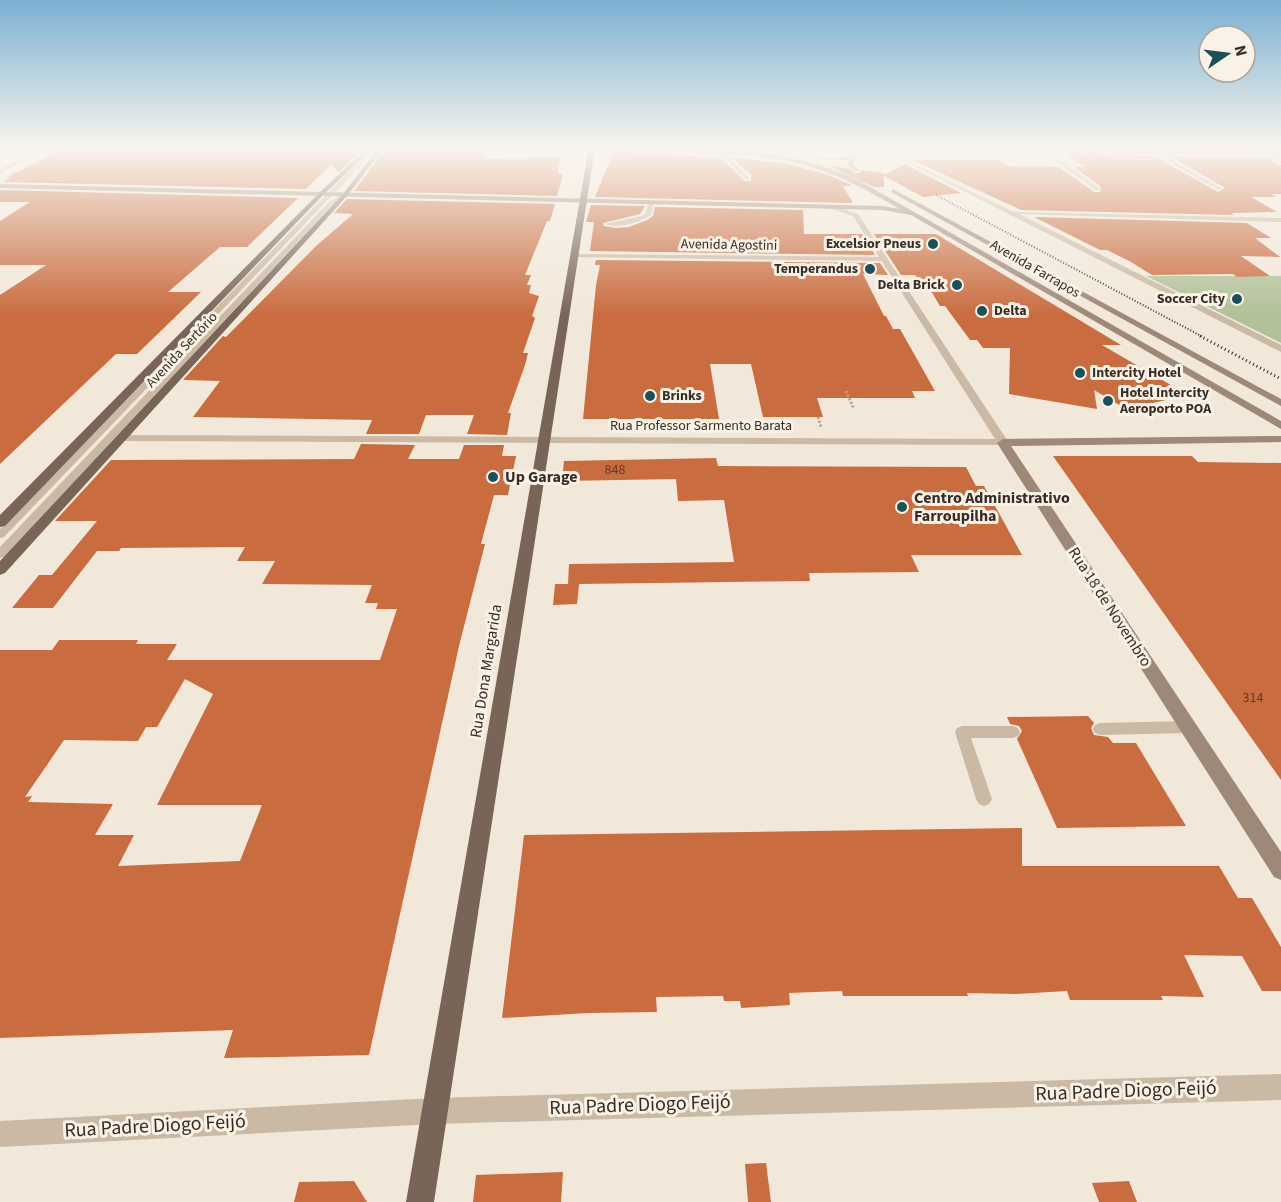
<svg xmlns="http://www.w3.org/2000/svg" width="1281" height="1202" font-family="'Source Sans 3',sans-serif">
<rect width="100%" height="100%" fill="#f2e8da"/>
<path fill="#b1c199" d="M1146 276H1281V343Z"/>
<path fill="#c96c40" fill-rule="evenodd" d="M67 147 314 148 312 147H365L339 172 331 165 306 189 3 182 11 177H7Z
M387 147 491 150 483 159 561 157 558 170 559 174H563L557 196 354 191Z
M613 153 720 157 745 181H751V175L731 157 788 164 825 174 854 186H843L853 203 595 197Z
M1067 155 1154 156 1218 192 1225 188 1170 156 1271 157V161L1281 165V194H1270L1277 197H1251L1277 212 1231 213 1234 215 1021 210 912 160H1000L1008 166 1059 167 1094 192H1101L1100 186 1074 167H1084Z
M905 164 961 193 923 197 884 176V187H874L829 166 848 168 855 173H861V170L884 173V175Z
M0 190 298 198 247 247H220L168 292H201L137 354H116L0 464V295L46 265H0V221L30 202H0Z
M347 199 555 204 550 221H547L525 275H531L527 285H531L529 293 539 296 532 316 535 318 523 353H528L525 365 508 413H511L507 435 467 434 474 415H426L419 434H366L372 420 193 417 220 381 183 380 223 336 226 337 316 246 353 214 334 213Z
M591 205 645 206 640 214 603 223 604 226 616 228 629 227 647 220 653 216 655 207 803 210 804 234H862L875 255 590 251 594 222H586Z
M1034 217 1247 223 1271 238H1255L1280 257 1241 256 1270 276 1237 277 1233 274 1152 275 1131 262 1107 250H1100Z
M874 234H936L1121 345H1102L1188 395 1126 409 1094 390 1097 409 1009 394 1010 348H983L977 340H970L945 306H940L928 286H924L915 275H901Z
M596 260 880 263 888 275 863 274 884 316H886L893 329H900L935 391H912L915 398H817L823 417H763L751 364H710L719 419H583L596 285 600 265H595Z
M361 444 415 445 408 459H459L464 445H504L502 456H516L508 495H494L481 544H485L459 646 369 1055 224 1058 233 1030 0 1038V650H52L59 640H138L136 644H177L167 660H380L397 609H376L378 603H365L372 585 262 584 275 561H237L245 547 121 548 119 551H97L53 608H12L39 575H52L97 521H55L111 460 354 459ZM185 679 213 694 157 805H262L240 861 118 866 134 835H95L113 804 28 802 32 796 25 797 64 740 138 741 146 727H157Z
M1053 456H1192L1198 462 1281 463V780Z
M716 458 718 466 966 467 976 486H984L1022 555H911L919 572 809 573 810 581 579 584 577 604 553 605 555 584H568L569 564 734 562 724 500 678 501 676 479 562 481 564 461Z
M1088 716 1094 723 1091 728 1094 735 1108 737 1113 743H1136L1186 826 1057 828 1017 739 1022 731 1019 726 1010 724 1007 717Z
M1022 828V866H1219L1238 898H1252L1281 947V991H1262L1242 956 1184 955 1204 997 1161 996 1163 1000H1070L1067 991 1016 994 967 993 968 996H843L842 991 789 993 790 1005 741 1008 740 1001H724L723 996 656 997 657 1012 588 1013 502 1018 524 835Z
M766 1163 771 1202H748L745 1164Z
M563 1172 561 1202H473L476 1175Z
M354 1181 367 1202H294L299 1182Z
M1129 1181 1137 1202H1099L1092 1183Z"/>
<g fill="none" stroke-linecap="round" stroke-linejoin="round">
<path stroke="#ccc3b6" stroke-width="7" stroke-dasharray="7 3" stroke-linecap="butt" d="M835 149H872
M861 157 886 156"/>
<path stroke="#b6a38f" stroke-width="3" stroke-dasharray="2 2" stroke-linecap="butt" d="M846 391 854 409
M818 417 821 427"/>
<path fill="#cab9a5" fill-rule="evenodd" d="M370 147H374L370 156 4 537 0 538V529L366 154Z
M343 194 348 195 332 205 4 557 0 558V547L328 203Z
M649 202 654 203 651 215C639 223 618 229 605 224L641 216 645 214Z
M572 254 884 257 887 259 884 261 574 257 571 255Z
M1188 721 1193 723 1195 727 1193 731 1188 733 1100 735 1095 733 1093 729 1095 725 1100 723Z
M962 726H1013L1018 728 1020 732 1018 736 1013 738H971L992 799 989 804 984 806 979 804 976 799 955 732 957 728Z"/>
<path fill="#cab9a5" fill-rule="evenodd" d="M44 147H51L0 173V169Z
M1143 147H1149L1223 189 1218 190Z
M1246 147H1253L1265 152 1260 153Z
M718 151H722L749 177V179H745Z
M896 155 1014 212 1281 218V222L1019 214 1281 345V352L896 157Z
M1051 156H1055L1099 188V190H1095L1051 158Z
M1274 156 1281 159V163L1272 159Z
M831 205 858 214 1009 443 1007 445 121 441 115 438 121 435 995 439 853 216 829 208Z
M1281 1074V1100L435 1124 0 1147V1121L435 1098Z"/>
<path fill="#9e8877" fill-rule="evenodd" d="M478 147 744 151C784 155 822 163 858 180L1281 421V429L911 215 883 210 0 188V184L883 206 900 209C843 176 811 161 744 155Z
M773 147H835L838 149 775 150Z
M870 148 1281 151V155L872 151Z
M852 156 855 158 853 164 859 171H855L848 165V160H812Z
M893 189 1281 399V406L891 192Z
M1281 436V442L1011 446 1281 852V880L1274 877 997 443 1003 439Z"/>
<path fill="#786557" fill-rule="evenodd" d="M368 147H374L323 195 5 526 0 527V515L319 193Z
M379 147H385L347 196 5 573 0 575V561L343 194Z
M589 147H595L434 1202H406Z"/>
<path stroke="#362d27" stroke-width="2" stroke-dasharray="1 2" stroke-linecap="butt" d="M936 195 1203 337"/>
<path stroke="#362d27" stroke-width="3" stroke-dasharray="1 3" stroke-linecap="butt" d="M1200 336 1281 379"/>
</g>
<linearGradient id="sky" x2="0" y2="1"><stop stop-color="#7bb0d2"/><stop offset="0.47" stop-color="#f9f5ee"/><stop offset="1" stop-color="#f9f5ee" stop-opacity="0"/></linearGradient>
<rect width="1281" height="315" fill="url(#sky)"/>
<g fill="#1b5059" stroke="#faf2e6" stroke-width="2">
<circle cx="933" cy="244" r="6"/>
<circle cx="870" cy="269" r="6"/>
<circle cx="957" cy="285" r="6"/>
<circle cx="1237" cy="299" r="6"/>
<circle cx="982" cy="311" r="6"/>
<circle cx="1080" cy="373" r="6"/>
<circle cx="650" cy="396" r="6"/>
<circle cx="1108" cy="401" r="6"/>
<circle cx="493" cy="477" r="6"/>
<circle cx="902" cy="507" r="6"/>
</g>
<g text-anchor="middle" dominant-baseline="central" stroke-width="6" stroke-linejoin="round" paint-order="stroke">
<g font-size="14" font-weight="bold" fill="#362d27" stroke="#faf2e6" text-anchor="end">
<text x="921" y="244">Excelsior Pneus</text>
<text x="858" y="269">Temperandus</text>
<text x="945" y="285">Delta Brick</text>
<text x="1225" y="299">Soccer City</text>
<text x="994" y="311" text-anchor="start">Delta</text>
<text x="1092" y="373" text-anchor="start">Intercity Hotel</text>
<text x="1120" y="393" text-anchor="start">Hotel Intercity<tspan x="1120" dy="16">Aeroporto POA</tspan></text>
<text x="662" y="396" text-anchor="start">Brinks</text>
</g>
<g font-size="14" fill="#362d27" stroke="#faf2e6">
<text transform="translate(729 245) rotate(1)">Avenida Agostini</text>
<text transform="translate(1035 269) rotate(30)">Avenida Farrapos</text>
<text transform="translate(182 350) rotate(-47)">Avenida Sertório</text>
<text x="701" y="426">Rua Professor Sarmento Barata</text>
</g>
<g font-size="14" fill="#5b3d2d">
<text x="615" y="470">848</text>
<text x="1253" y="698">314</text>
</g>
<g font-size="16" font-weight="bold" fill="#362d27" stroke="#faf2e6" text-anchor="start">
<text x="505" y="477">Up Garage</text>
<text x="914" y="498">Centro Administrativo<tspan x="914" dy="18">Farroupilha</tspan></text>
</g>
<g font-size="16" fill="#362d27" stroke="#faf2e6">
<text transform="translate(1110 607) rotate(57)">Rua 18 de Novembro</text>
<text transform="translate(486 671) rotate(-81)">Rua Dona Margarida</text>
</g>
<g font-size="20" fill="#362d27" stroke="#faf2e6">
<text transform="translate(1126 1091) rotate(-2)">Rua Padre Diogo Feijó</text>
<text transform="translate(640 1105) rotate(-2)">Rua Padre Diogo Feijó</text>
<text transform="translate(155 1126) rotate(-3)">Rua Padre Diogo Feijó</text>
</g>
</g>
<g transform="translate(1227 54) rotate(76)"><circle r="28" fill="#faf2e6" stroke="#aca39a" stroke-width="1.5"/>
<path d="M0-4.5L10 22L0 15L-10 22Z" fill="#1b5059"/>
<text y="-9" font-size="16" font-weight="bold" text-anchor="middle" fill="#362d27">N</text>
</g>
</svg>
